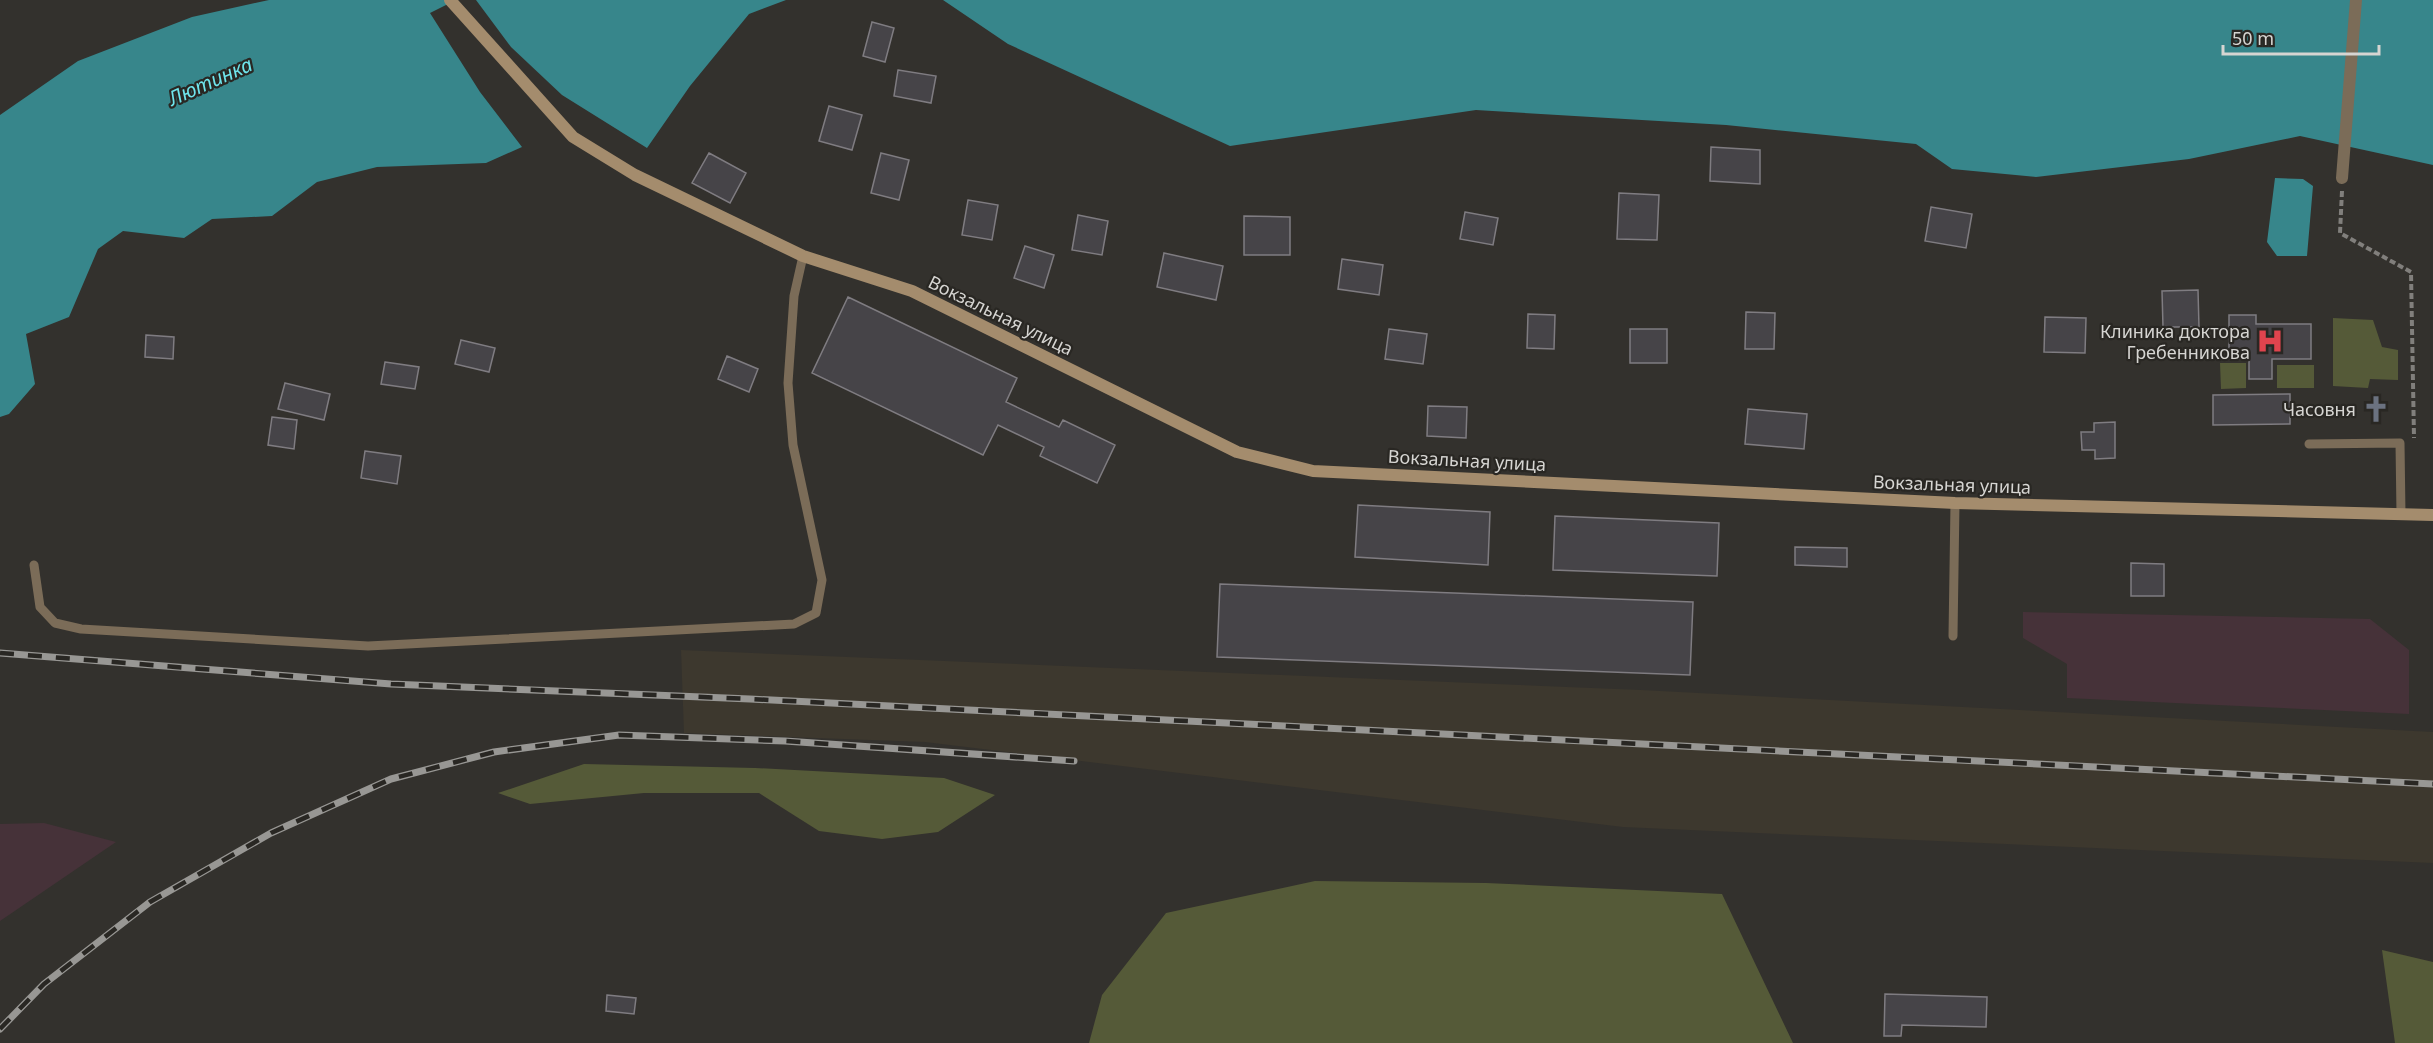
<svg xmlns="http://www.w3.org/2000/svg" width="2433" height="1043" font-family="'Noto Sans',sans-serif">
<rect width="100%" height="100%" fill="#33312d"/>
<path fill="#463239" d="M2023 612 2370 619 2409 650V714L2067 698V664L2023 638Z
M44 823 116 842 0 921V824Z"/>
<path fill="#3d382e" d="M681 650 1641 690 2433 732V863L1623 827 925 742 684 733Z"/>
<path fill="#555a38" d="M2333 318 2373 320 2382 347 2398 350V380L2370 379 2368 388 2333 386Z
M2220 363H2246V388L2221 389Z
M2277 365H2314V388H2277Z
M584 764 755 768 944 778 995 795 938 832 882 839 819 831 759 793H644L530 804 498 793Z
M1315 881 1486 883 1722 894 1793 1043H1089L1102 995 1166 913Z
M2382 950 2433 962V1043H2395Z"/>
<path fill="#37868b" d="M269 0H456L430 13 480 92 522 147 486 163 377 167 317 182 272 216 212 219 184 238 123 231 98 249 69 317 26 334 35 384 9 414 0 417V115L78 61 192 17Z
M476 0H786L749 14 690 86 647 148 562 95 511 47Z
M943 0H2433V165L2300 136 2189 159 2036 177 1952 169 1916 144 1726 125 1476 110 1230 146 1008 44Z
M2275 178 2303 179 2313 186 2307 256H2277L2267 242Z"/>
<path fill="#464448" stroke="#7f7c81" stroke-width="1.5" d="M872 22 894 28 885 62 863 56Z
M898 70 936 76 931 103 894 96Z
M829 106 862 115 852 150 819 141Z
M1711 147 1760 150V184L1710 181Z
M709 153 746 173 730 203 692 183Z
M881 153 909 160 899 200 871 193Z
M1619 193 1659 195 1657 240 1617 239Z
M968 200 998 205 992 240 962 235Z
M1931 207 1972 214 1966 248 1925 241Z
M1465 212 1498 218 1493 245 1460 239Z
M1078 215 1108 221 1102 255 1072 250Z
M1244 216 1290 217V255H1244Z
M1025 246 1054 255 1044 288 1014 278Z
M1164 253 1223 266 1216 300 1157 287Z
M1342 259 1383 265 1379 295 1338 289Z
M2198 290 2199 327H2163L2162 291Z
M848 297 1017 378 1006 402 1059 427 1063 420 1115 445 1097 483 1040 456 1044 447 998 425 983 455 812 373Z
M1746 312 1775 313 1774 349H1745Z
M1528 314 1555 315 1554 349 1527 348Z
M2229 315H2256V324H2311V359H2272V379H2249V359H2229Z
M2045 317 2086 318 2085 353 2044 352Z
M1389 329 1427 334 1423 364 1385 359Z
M1630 329H1667V363H1630Z
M146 335 174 337 173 359 145 357Z
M461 340 495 348 489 372 455 364Z
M727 356 758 369 749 392 718 379Z
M385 362 419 367 415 389 381 384Z
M285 383 330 394 324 420 278 409Z
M2290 394V424L2213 425V395Z
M1428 406 1467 407 1466 438 1427 436Z
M1748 409 1807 414 1804 449 1745 444Z
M272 417 297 420 294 449 268 445Z
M2115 422V458L2095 459V450H2082L2081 432H2094V423Z
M365 451 401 456 397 484 361 478Z
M1358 505 1490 512 1488 565 1355 557Z
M1555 516 1719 523 1717 576 1553 570Z
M1795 547 1847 548V567L1795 565Z
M2131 563 2164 564V596H2131Z
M1220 584 1693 602 1690 675 1217 657Z
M1885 994 1987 997 1986 1027 1902 1025 1901 1036H1884Z
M607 995 636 998 634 1014 606 1011Z"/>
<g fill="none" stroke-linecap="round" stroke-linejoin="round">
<path stroke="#817f7c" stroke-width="4" stroke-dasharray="6 3" stroke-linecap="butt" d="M2342 191 2340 233 2411 272 2414 438"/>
<path stroke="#7b6c58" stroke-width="9" d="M2309 444 2400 443 2401 514
M34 565 40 607 55 623 81 629 368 646 794 624 816 613 822 580 793 445 788 383 794 296 803 256
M1953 636 1955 503"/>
<path stroke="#7b6c58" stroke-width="12" d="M2342 178 2356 0"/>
<path stroke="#a48c6d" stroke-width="12" d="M450 0 573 137 635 175 803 256 912 291 1237 452 1313 471 1955 503 2433 515"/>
<defs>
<path id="rail" d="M0 653 391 684 750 699 2433 784
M0 1029 44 984 150 902 271 833 391 779 494 752 619 735 785 741 1074 761"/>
</defs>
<use href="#rail" stroke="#989794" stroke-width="7"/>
<use href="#rail" stroke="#292723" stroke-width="4.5" stroke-dasharray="14" stroke-linecap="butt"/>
</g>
<defs>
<symbol id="hospital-bare" viewBox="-9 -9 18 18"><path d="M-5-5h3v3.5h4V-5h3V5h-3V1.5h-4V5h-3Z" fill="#e0444e" stroke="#292723" stroke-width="2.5" paint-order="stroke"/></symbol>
<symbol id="church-bare" viewBox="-9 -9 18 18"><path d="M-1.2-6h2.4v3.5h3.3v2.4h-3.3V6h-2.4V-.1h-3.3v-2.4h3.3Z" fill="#6b7280" stroke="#292723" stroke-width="2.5" paint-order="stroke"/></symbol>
</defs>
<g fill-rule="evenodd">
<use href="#hospital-bare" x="2251" y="322" width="38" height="38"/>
<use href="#church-bare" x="2357" y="390" width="38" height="38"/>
</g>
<g text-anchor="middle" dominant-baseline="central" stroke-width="4.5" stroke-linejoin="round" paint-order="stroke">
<g font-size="18" fill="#d6d5d2" stroke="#292723">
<text transform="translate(1001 315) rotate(26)">Вокзальная улица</text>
<text transform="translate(1467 460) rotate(3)">Вокзальная улица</text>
<text transform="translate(1952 484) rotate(2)">Вокзальная улица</text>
</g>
<g font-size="18" fill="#d6d5d2" stroke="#292723" text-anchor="end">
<text x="2250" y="331">Клиника доктора<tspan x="2250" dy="21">Гребенникова</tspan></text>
<text x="2356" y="409">Часовня</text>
</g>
<g font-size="20" font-style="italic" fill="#6fe5ec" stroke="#292723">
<text transform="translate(210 81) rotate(-24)">Лютинка</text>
</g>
</g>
<path d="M2223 45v9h156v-9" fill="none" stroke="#d6d5d2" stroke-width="3"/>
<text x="2232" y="45" font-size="18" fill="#d6d5d2" stroke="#292723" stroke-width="4.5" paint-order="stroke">50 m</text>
</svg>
